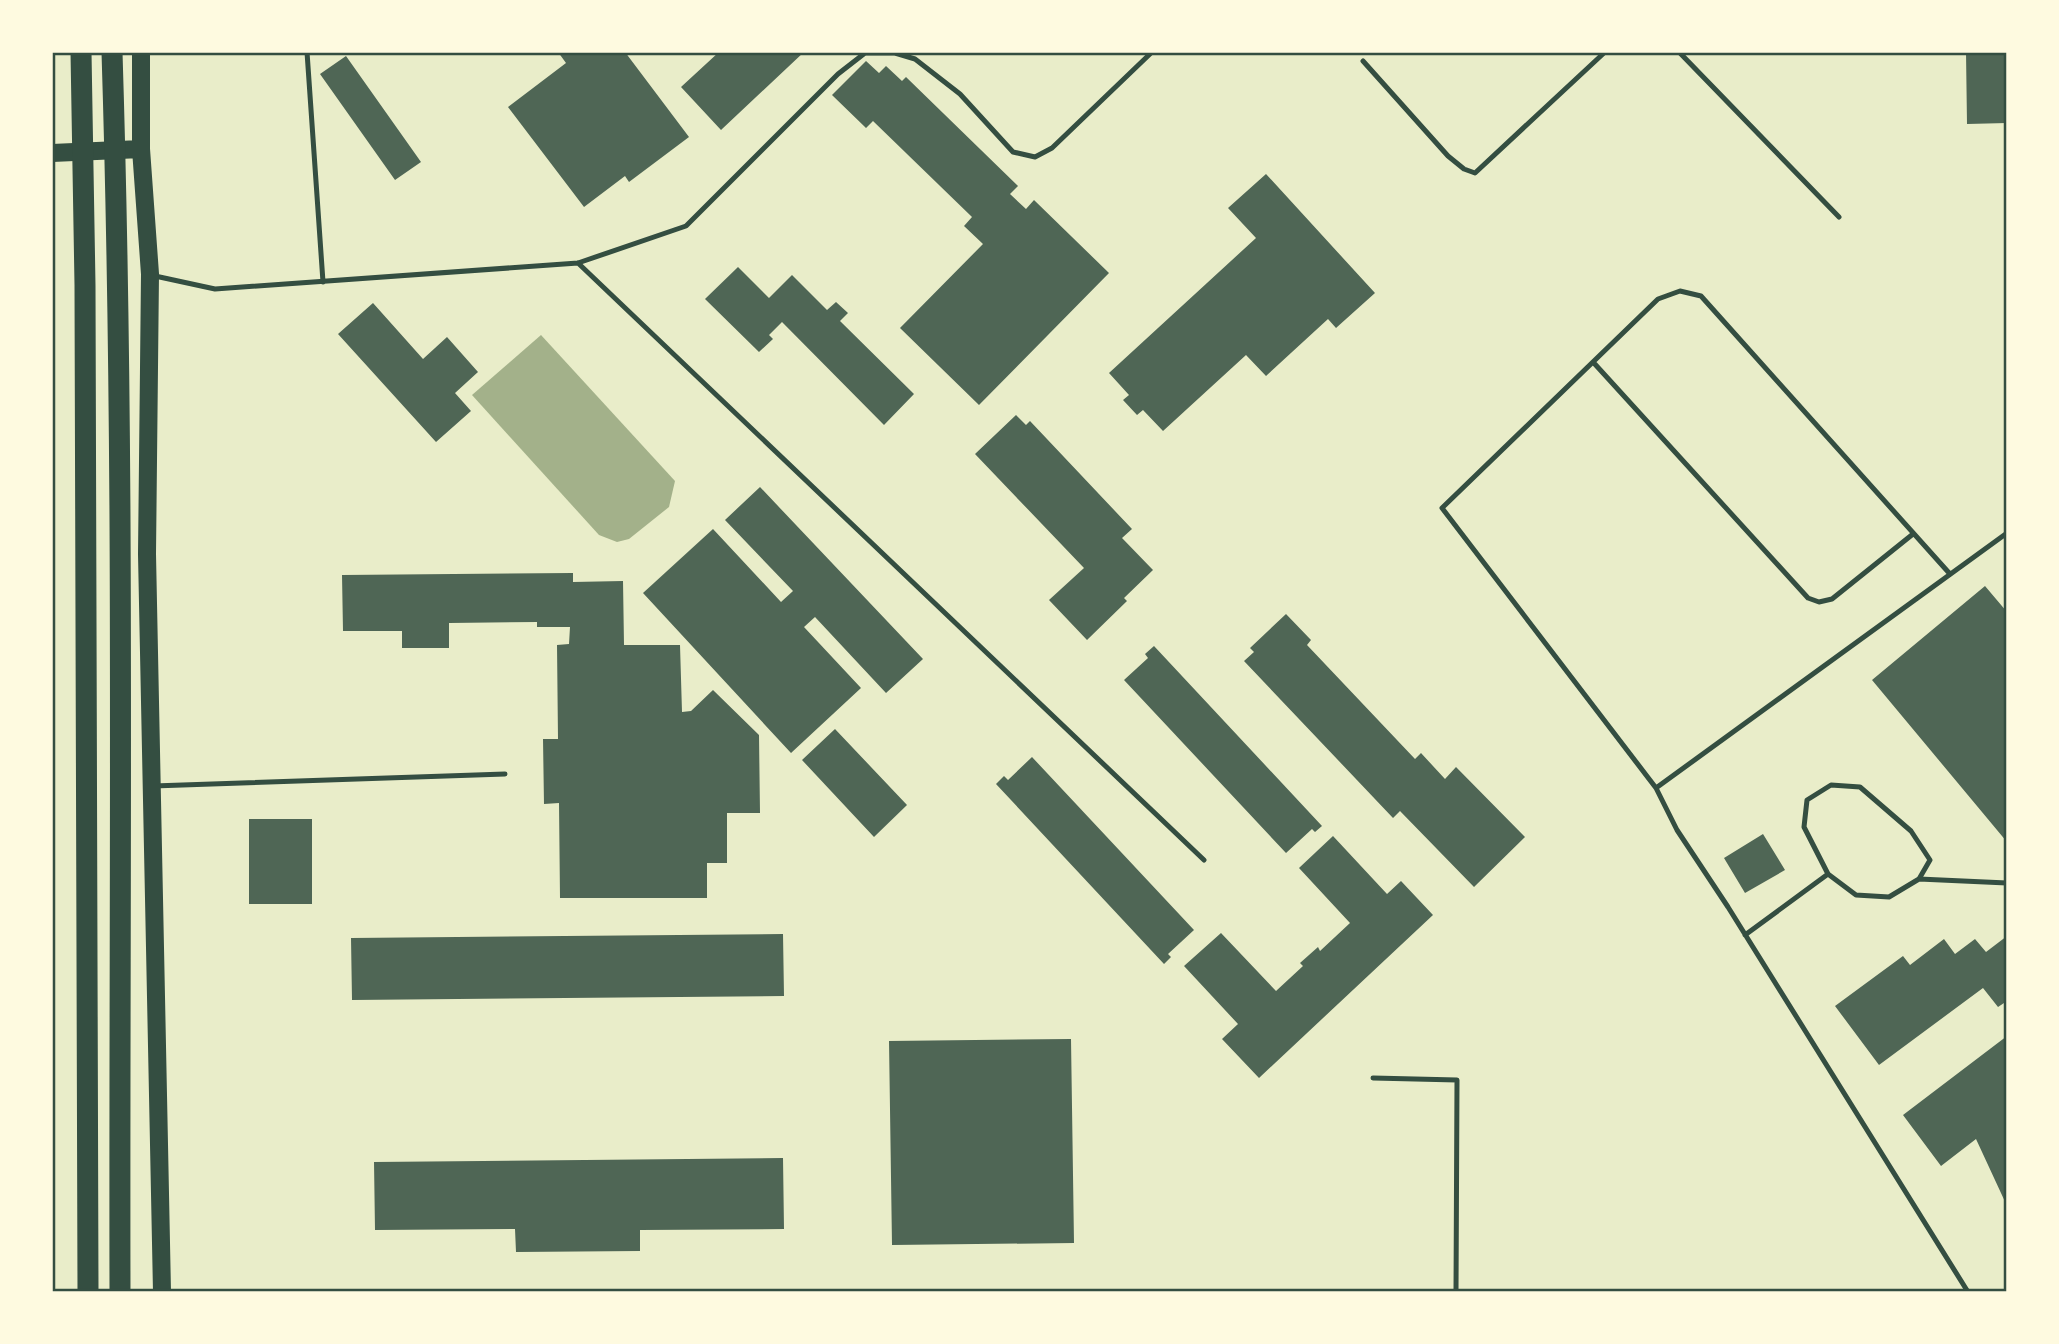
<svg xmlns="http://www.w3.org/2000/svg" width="2059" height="1344" font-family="'Varela Round',sans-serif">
<rect width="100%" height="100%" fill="#e9edc9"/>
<path fill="#a3b18a" d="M541 335 675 481 669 507 629 539 617 542 599 535 472 395Z"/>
<path fill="#4f6655" d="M558 52H625L689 137 629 182 625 176 584 207 508 107 566 63Z
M719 52H804L721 130 681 87Z
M1966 52H2007V123L1967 124Z
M346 56 421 162 395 180 320 74Z
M866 61 879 73 886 66 902 81 906 77 1018 186 1010 194 1026 209 1034 200 1109 273 979 405 900 328 983 244 964 226 972 217 873 121 866 128 832 95Z
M1266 174 1375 293 1336 328 1328 319 1266 376 1246 355 1163 431 1143 410 1137 415 1123 400 1129 395 1109 373 1256 238 1228 208Z
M738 267 769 298 792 275 827 310 836 302 848 313 840 321 914 394 884 425 782 322 769 335 773 339 759 352 705 299Z
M373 303 423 359 447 337 478 372 455 393 471 411 436 442 338 334Z
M1016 415 1026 425 1030 421 1132 529 1122 538 1153 570 1124 598 1127 601 1087 640 1049 600 1084 568 975 454Z
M760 487 923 659 886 693 815 617 804 627 861 688 791 753 643 593 713 529 781 602 793 591 725 520Z
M573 573V582L623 581 624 645H680L682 712 691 711 713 690 759 735 760 813H727V863H707V898H560L559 803 544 804 543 739H558L557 645 569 644 570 627H537V622L449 623V648H402V631H343L342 575Z
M1985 586 2007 612V842L1872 680Z
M1286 614 1311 640 1307 645 1415 759 1421 753 1445 779 1456 767 1525 837 1474 887 1400 811 1393 818 1244 661 1254 652 1250 648Z
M1154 646 1322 826 1315 832 1312 829 1286 853 1124 680 1148 658 1145 654Z
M835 729 907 805 874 837 802 760Z
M1032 757 1194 930 1168 954 1171 957 1164 964 996 784 1004 776 1008 780Z
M249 819H312V904H249Z
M1763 834 1785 870 1745 893 1724 858Z
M1333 836 1387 894 1401 881 1433 915 1259 1078 1222 1039 1238 1024 1184 966 1221 933 1276 991 1303 966 1300 963 1318 947 1320 951 1350 923 1299 868Z
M783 934 784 996 352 1000 351 938Z
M2007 936V1001L1998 1007 1983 988 1879 1065 1835 1006 1903 956 1910 965 1944 939 1955 954 1975 939 1986 952Z
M2007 1036V1206L1976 1139 1941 1166 1903 1115Z
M1071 1039 1074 1243 892 1245 889 1041Z
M783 1158 784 1229 640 1230V1251L516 1252 515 1229 375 1230 374 1162Z"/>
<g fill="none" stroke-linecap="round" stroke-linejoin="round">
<path stroke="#344e41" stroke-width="5" d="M307 52 323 282
M1679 52 1839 217
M1363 61 1448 156 1464 169 1475 173 1605 52
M578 263 1204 860
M155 276 215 289 578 263 686 226 838 74 865 53H895L915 59 960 94 1013 152 1035 157 1052 148 1152 52
M1593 362 1808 598 1819 602 1832 599 1913 534
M1831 785 1860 787 1911 831 1930 860 1919 879 1889 897 1856 895 1828 874 1804 827 1807 800Z
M153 786 505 774
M1656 788 1442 508 1658 299 1680 291 1701 296 1950 574
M1919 879 2007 883
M1745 935 1828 874
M1373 1078 1457 1080 1456 1292
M1968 1292 1728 907 1677 830 1656 788 2007 533"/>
<path stroke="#344e41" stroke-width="18" d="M141 52V149L150 274 147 554 162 1292
M52 153 141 149"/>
<path stroke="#344e41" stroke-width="21" d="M81 52 85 285 88 1292
M112 52C125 465 119 879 120 1292"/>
</g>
<rect width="2059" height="1344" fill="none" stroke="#fefae0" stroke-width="108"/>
<rect x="54" y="54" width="1951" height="1236" fill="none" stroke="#344e41" stroke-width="2.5"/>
</svg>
